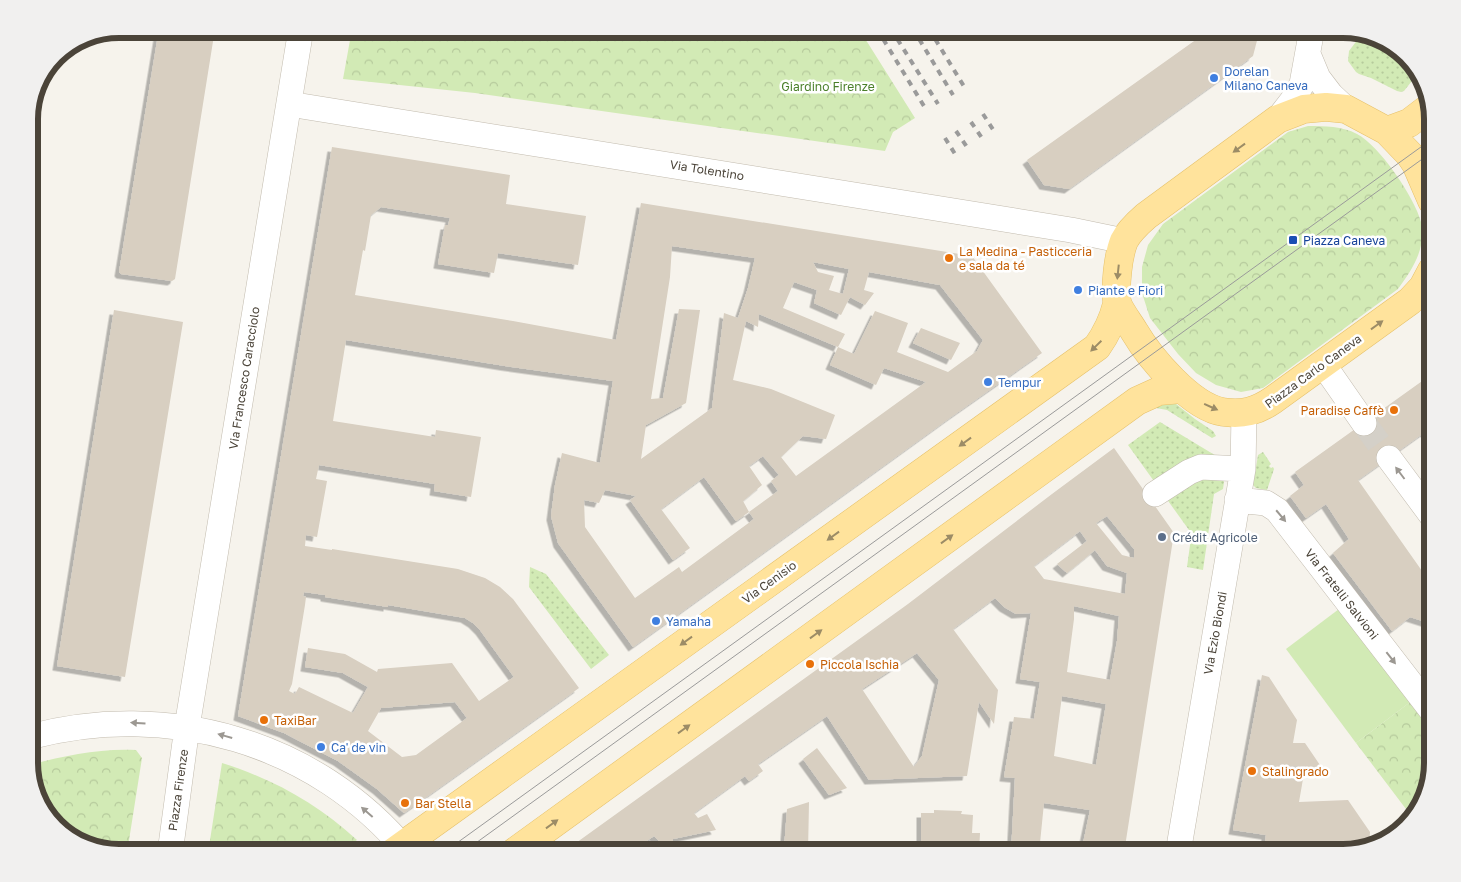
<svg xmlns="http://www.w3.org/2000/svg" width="1461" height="882" font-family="'Golos Text',sans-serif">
<defs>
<pattern id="grass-dots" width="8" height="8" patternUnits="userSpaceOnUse" patternTransform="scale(1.25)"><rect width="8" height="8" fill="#d2eab5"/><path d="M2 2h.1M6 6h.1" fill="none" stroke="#b6ca9c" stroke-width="1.8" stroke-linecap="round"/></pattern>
<pattern id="park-crowns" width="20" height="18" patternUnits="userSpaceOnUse" patternTransform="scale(1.25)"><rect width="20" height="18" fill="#d2eab5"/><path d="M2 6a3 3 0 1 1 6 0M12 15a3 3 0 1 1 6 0" fill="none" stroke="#b6ca9c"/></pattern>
<filter id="shadow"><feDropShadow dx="-4.5" dy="4.5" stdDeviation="0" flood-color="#0004"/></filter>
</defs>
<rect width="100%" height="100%" fill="#f6f3ec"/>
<path fill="url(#grass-dots)" d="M1361 35C1387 45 1400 53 1419 72L1404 91 1401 92 1397 91 1371 78 1359 74 1356 72 1348 61 1349 51Z
M1166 401 1176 404 1195 419 1213 431 1216 436 1212 438 1167 410 1156 408 1151 410Z
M1160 422 1218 457 1156 484 1128 445Z
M1263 452 1271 464 1269 466 1271 468 1273 467 1274 469 1267 490 1256 488 1253 485 1258 455Z
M1201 478H1222L1224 482 1223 489 1214 494 1203 570 1187 567 1191 538 1189 530 1166 498Z
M530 567 546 574 609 655 591 669 529 587Z"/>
<path fill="url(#park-crowns)" d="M352 29H859L915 118 893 132 885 151 475 93 343 79Z
M1308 126C1325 126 1342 126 1357 134 1379 145 1415 198 1421 222 1422 228 1422 238 1421 245 1418 261 1408 275 1398 289L1263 388 1241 392 1216 385 1196 373 1178 354 1150 318 1142 293V267L1148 245 1163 224 1288 132Z
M1413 700 1432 725V764L1420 809 1412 817 1356 743Z
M136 750 142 758 127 853H118L73 841 41 809 29 769V765C63 756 100 748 136 750Z
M222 763C273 779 318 804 357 840L339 853H208Z"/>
<path fill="#d2eab5" d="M1343 606 1413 700 1356 743 1286 649Z"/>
<path fill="#d8cfc1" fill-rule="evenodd" filter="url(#shadow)" d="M159 29H215L175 279 172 281 121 274 119 272Z
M1211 29H1260L1253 56 1069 189 1044 185 1027 160Z
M332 147 510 175 506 204 586 216 578 265 498 253 494 273 438 264 445 225H448L450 218 381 207 371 215 365 251 363 250 355 295 513 321 616 340 641 203 972 256 1042 353 951 417 633 647 558 543 551 516 555 485 562 453 600 463 613 381 505 366 346 340 333 421 435 437 436 430 481 437 471 497 434 491 435 484 319 465 316 479 327 481 317 537 306 535 305 546 332 550V549L458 569 485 578 500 587 513 599 579 688 404 813 377 789 338 761 284 733 238 716ZM672 246 755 258 748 288 738 318 724 313 712 408 641 459 646 425 686 403 700 310 679 309 663 398 651 399 670 277ZM813 262 849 269 843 294 829 290 834 276 818 272ZM869 272 940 285 983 340 977 351 948 372 897 352 908 323 875 311 854 354 838 347 830 365 876 385 884 368 926 382 796 476 781 457 803 436 826 439 835 415 771 389 733 380 746 321 758 327 759 314 838 347 845 334 783 308 794 282 817 290 814 303 841 315 850 297 865 305 874 293 864 290ZM763 456 779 475 771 481 778 491 749 512 743 501 762 485 749 466ZM704 477 736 521 749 512 754 519 682 572 679 567 635 598 585 527 584 500 599 503 605 490 636 496 630 500 673 560 690 548 661 509ZM304 592 325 595V597L388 607V605L465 618 473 623 480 630 514 677 479 701 452 663 378 669 377 672 345 654 308 648 305 667 343 673 368 687 353 713 299 687 295 694 289 691 292 684 305 605 306 597 303 596ZM455 702 467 718 416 755 402 757 368 731 381 708Z
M114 310 183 322 125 677 57 666Z
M921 328 960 343 951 360 913 343Z
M1432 374V442L1425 432 1358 480 1427 578 1432 580V624L1410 617 1392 631 1333 553 1349 539 1326 504 1306 518 1290 496 1304 485 1295 472Z
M1114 448 1174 533 1124 853H1081L1090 810 1044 803 1039 853H1011L1015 778 1004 777 1014 717 1034 719 1040 682 1020 679 1031 613 1016 614 1004 607 995 598 953 629 998 690 994 724 979 702 967 776 869 780 827 716 758 764 763 771 749 781 745 776 694 813 698 818 707 814 716 830 673 839 672 853H658L659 841 654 836 629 853H562L908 604 1052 494ZM1107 516 1134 549V558L1122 555 1096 523ZM1080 531 1087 541 1057 564 1067 573 1095 550 1107 566 1127 573 1125 594 1044 579 1034 566ZM1074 606 1119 616 1117 641 1110 680 1067 672 1074 619ZM917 653 939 680 922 756 914 767 862 689ZM1062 696 1106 704 1096 765 1054 756Z
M1262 675 1269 677 1297 720 1293 743H1305L1322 768 1290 766 1289 776 1303 779 1299 802 1348 800 1370 832 1369 846 1349 852 1263 853 1266 835 1233 830Z
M817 748 847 788 829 795 803 759Z
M809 802 808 853H786L784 849 787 809Z
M934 810 962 811 961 814 973 815 972 833H980L979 853H921V813H934Z"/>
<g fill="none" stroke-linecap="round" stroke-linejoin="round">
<path stroke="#d4d0c8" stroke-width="25" stroke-dasharray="25 12" stroke-linecap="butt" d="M1364 423 1389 458"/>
<defs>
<path id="minor" d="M1308 54 1318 78 1331 95 1346 109
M289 104 898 202 1071 230 1124 241
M1278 119 1292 101 1302 84 1312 29
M1323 364 1364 423
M1389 458 1432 516
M1155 494 1189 472 1201 467 1243 469
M1237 500 1266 503 1277 510 1432 711
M29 737C167 700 316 741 408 853
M170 853 187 727 301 29
M1178 853 1243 469 1244 413"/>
<path id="major" d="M1387 131 1409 123 1430 107
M1432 201 1416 164 1410 155 1387 131 1346 109 1326 107 1304 109 1278 119 1146 216C1138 223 1129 231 1124 241 1118 256 1115 286 1117 302 1119 310 1130 324 1134 331 1150 358 1191 407 1223 412 1243 415 1257 411 1273 400L1410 301 1423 287 1432 270
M392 853 1097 347C1107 333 1113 320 1117 304
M513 853 1137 401 1159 391 1182 389"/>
</defs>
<use href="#minor" stroke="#c2bbae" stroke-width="26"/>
<use href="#major" stroke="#e6c16a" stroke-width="29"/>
<use href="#minor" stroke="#fff" stroke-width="25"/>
<use href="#major" stroke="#ffe39c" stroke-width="28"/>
<path stroke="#9a9a9a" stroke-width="1" d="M443 853 1432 139
M462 853 1432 152"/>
<path stroke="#9a9a9a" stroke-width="4" stroke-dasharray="6 6" stroke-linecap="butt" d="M877 29 927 111
M891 29 938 104
M913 29 953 95
M929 29 965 88
M983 114 994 131
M971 122 982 138
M956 131 967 147
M945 138 955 154"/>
</g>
<defs><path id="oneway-solid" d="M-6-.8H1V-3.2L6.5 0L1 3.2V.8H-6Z" transform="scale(1.25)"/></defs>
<g fill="#9c8c66">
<use href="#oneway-solid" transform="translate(1239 148) rotate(144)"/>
<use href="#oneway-solid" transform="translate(1118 272) rotate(96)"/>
<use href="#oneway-solid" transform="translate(1377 325) rotate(-36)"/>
<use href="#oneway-solid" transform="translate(1096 346) rotate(136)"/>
<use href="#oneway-solid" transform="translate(1211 407) rotate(24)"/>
<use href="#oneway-solid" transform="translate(965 442) rotate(144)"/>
<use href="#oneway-solid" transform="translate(833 536) rotate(144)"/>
<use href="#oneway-solid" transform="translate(947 539) rotate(-36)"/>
<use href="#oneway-solid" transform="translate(816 634) rotate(-36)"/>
<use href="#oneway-solid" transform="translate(686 641) rotate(144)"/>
<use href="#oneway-solid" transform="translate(684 729) rotate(-36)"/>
<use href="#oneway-solid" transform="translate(552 824) rotate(-36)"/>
</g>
<g fill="#9c9892">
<use href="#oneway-solid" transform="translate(1400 473) rotate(-127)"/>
<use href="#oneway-solid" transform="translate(1281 516) rotate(50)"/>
<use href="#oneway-solid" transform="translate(1391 658) rotate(52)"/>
<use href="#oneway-solid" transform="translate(138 723) rotate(-177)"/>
<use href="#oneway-solid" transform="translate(225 736) rotate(-164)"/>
<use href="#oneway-solid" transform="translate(367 812) rotate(-139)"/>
</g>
<g fill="#3f7fe0" stroke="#fff" stroke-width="2">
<circle cx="1214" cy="78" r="5"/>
<circle cx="1078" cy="290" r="5"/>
<circle cx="988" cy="382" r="5"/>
<circle cx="656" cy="621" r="5"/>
<circle cx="321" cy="747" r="5"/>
</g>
<rect fill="#1a4fb4" stroke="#fff" stroke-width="2" x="1288" y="235" width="10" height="10" rx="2.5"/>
<g fill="#e8710a" stroke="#fff" stroke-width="2">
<circle cx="949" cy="258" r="5"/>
<circle cx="1394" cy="410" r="5"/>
<circle cx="810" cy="664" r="5"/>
<circle cx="264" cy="720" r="5"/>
<circle cx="1252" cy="771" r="5"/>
<circle cx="405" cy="803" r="5"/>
</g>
<circle fill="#5c6f8a" stroke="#fff" stroke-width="2" cx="1162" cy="537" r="5"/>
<g text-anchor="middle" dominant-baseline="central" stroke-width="5" stroke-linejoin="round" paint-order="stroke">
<g font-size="12" fill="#366cbe" stroke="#fff" text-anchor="start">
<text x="1224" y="71">Dorelan<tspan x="1224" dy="14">Milano Caneva</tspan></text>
<text x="1088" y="290">Piante e Fiori</text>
<text x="998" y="382">Tempur</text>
<text x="666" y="621">Yamaha</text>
<text x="331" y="747">Ca' de vin</text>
</g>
<g font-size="12" fill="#4a7f2a" stroke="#fff">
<text x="828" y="86">Giardino Firenze</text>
</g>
<g font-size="12" fill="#4b4439" stroke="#fff">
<text transform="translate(707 170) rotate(9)">Via Tolentino</text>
<text transform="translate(1313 371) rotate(-36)">Piazza Carlo Caneva</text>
<text transform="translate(244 378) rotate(-81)">Via Francesco Caracciolo</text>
<text transform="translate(769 582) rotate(-36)">Via Cenisio</text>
<text transform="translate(1342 594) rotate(52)">Via Fratelli Salvioni</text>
<text transform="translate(1215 633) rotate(-80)">Via Ezio Biondi</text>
<text transform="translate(178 790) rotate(-82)">Piazza Firenze</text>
</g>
<g font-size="12" fill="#164399" stroke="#fff" text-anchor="start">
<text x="1303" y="240">Piazza Caneva</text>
</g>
<g font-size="12" fill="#c56008" stroke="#fff" text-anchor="start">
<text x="959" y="251">La Medina - Pasticceria<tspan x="959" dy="14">e sala da té</tspan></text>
<text x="1384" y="410" text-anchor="end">Paradise Caffè</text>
<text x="820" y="664">Piccola Ischia</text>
<text x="274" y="720">TaxiBar</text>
<text x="1262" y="771">Stalingrado</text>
<text x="415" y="803">Bar Stella</text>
</g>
<g font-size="12" fill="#4e5e75" stroke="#fff" text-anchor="start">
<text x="1172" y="537">Crédit Agricole</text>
</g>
</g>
<path d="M0 0H1461V882H0ZM119 38H1343A81 81 0 0 1 1424 119V763A81 81 0 0 1 1343 844H119A81 81 0 0 1 38 763V119A81 81 0 0 1 119 38Z" fill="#f1f0ef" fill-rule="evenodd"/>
<path fill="none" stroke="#4b4439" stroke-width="6" d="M119 38H1343A81 81 0 0 1 1424 119V763A81 81 0 0 1 1343 844H119A81 81 0 0 1 38 763V119A81 81 0 0 1 119 38Z"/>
</svg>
